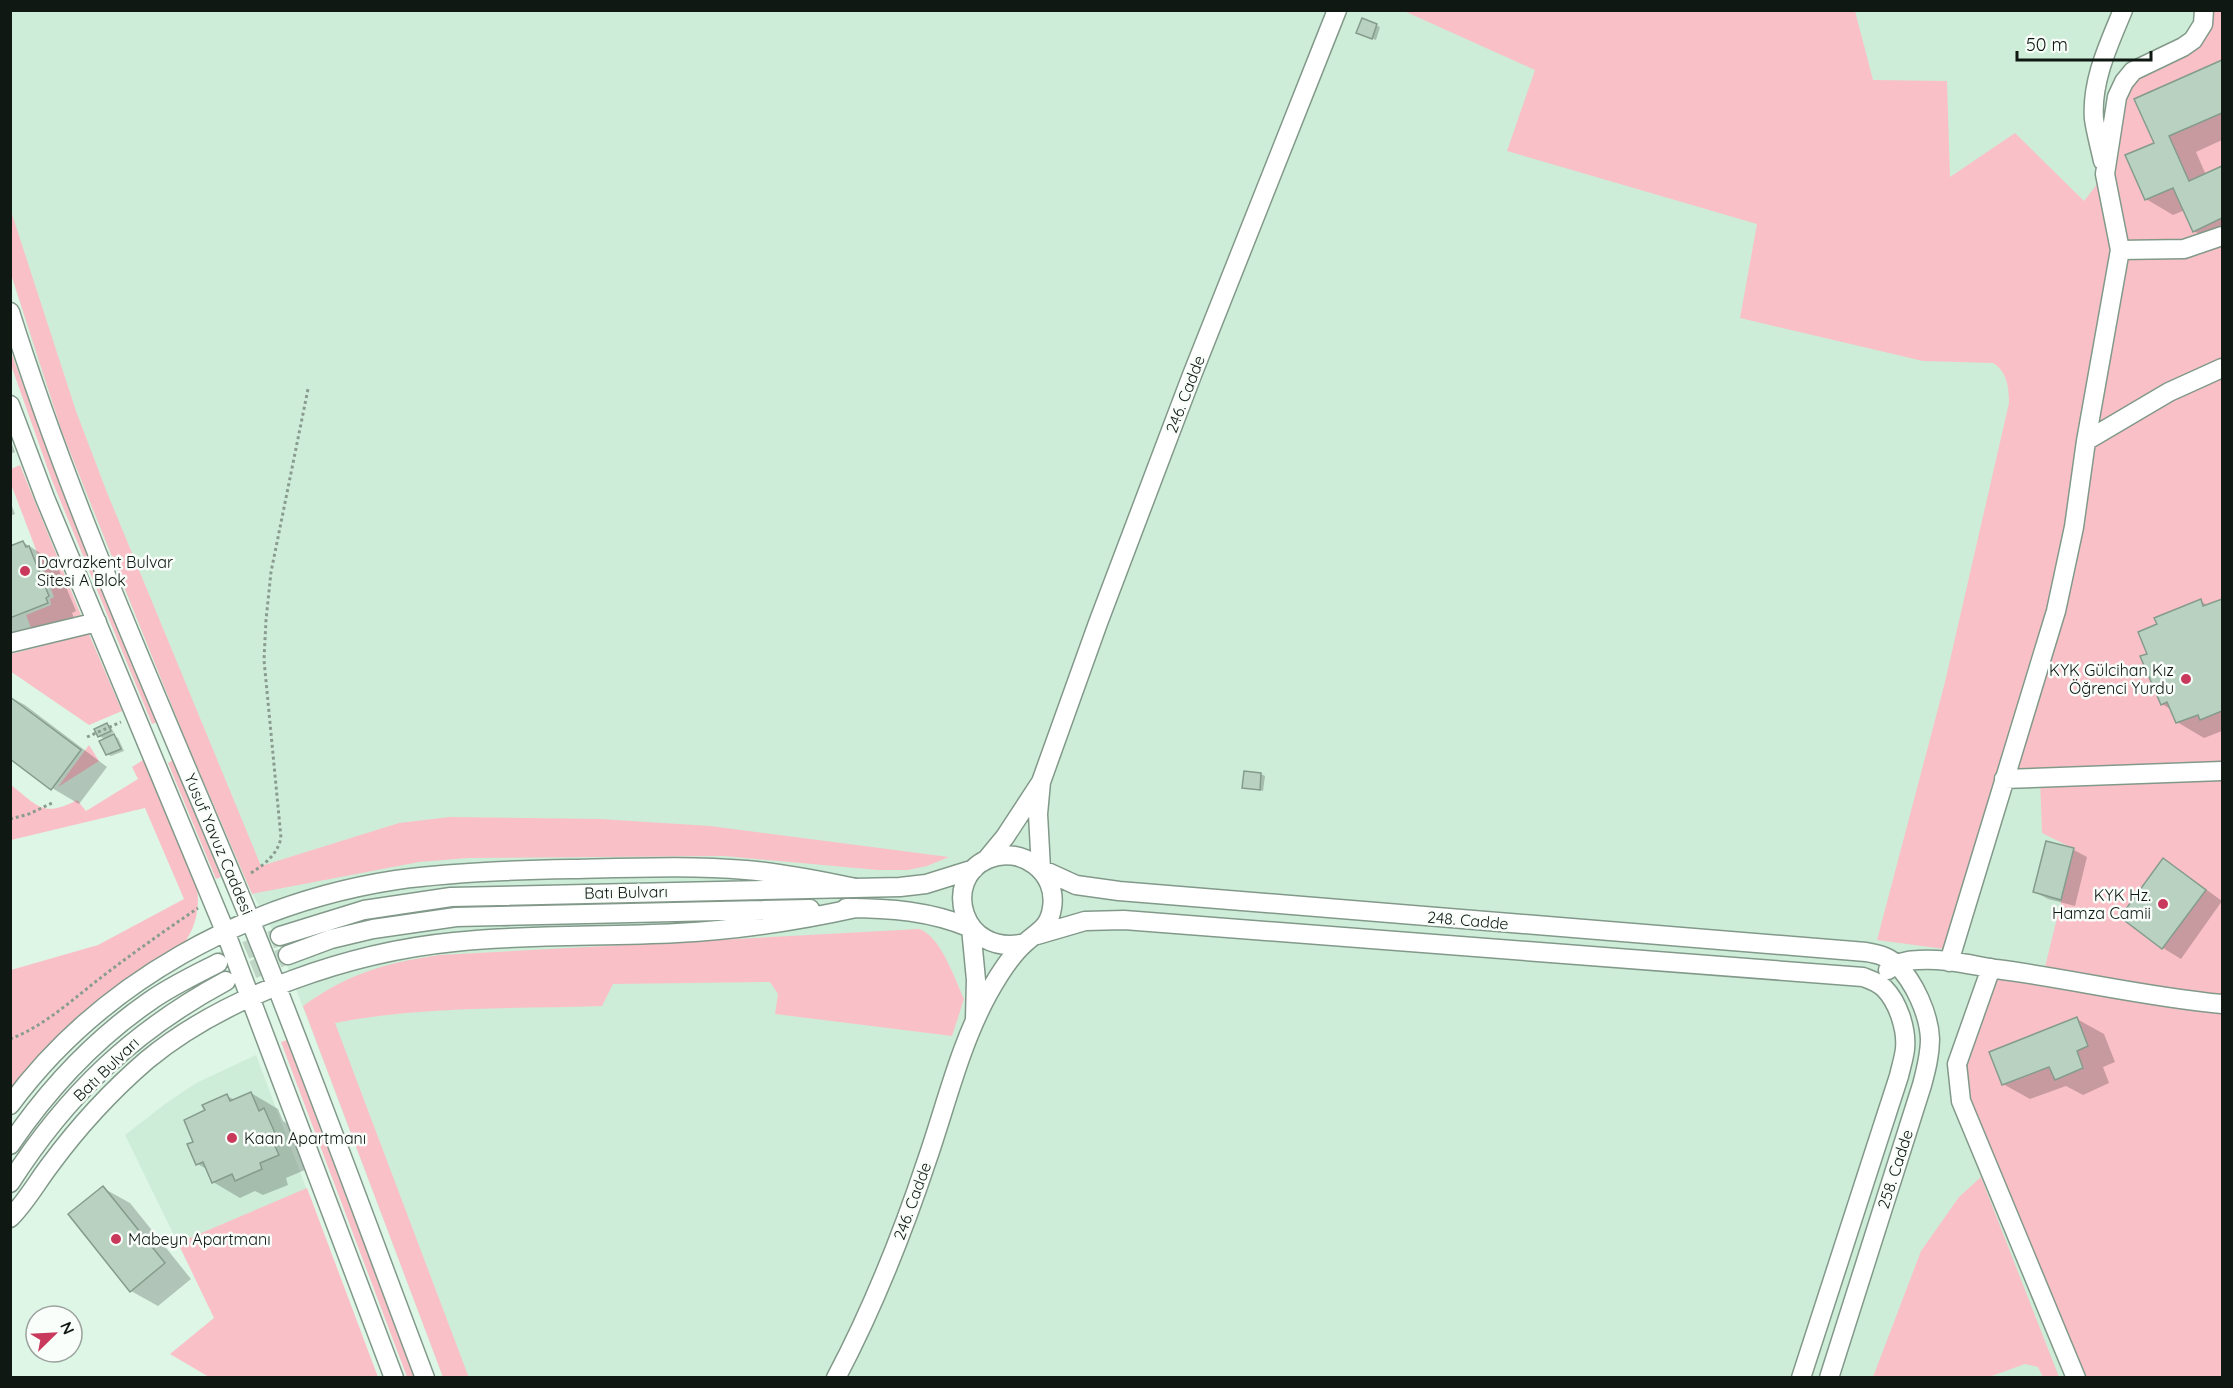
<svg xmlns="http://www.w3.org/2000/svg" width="2233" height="1388" font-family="Quicksand,sans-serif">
<rect width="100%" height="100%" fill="#def6e6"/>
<path fill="#ceedd8" d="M10 11H2222V1377H443L293 981 274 933 244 878 184 736 85 492 39 366 11 274Z
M256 1055 314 1209 187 1262 125 1135 165 1104 196 1083Z"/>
<path fill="#f9c1c7" d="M1404 11H1855L1873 80 1947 81 1950 177 2015 133 2084 201 2105 174 2122 85 2183 47 2204 11H2222V1377H2076L1958 1089 1991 968 2043 975 2074 849 2042 833 2040 778 2004 779 1952 950 1877 940 1945 682 2009 403C2009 388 2007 371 1993 363L1923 361 1740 318 1757 224 1507 151 1535 70Z
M10 208 76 411 106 490 261 866 399 823 450 817 600 819 710 826 949 857 927 866 908 870H878L724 856 468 858 419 862 252 894 184 736 62 432 11 274Z
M10 349 57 477 157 722 152 724 51 478 11 365Z
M20 465 81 615 31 628 26 615 51 605 50 599 54 597 11 484V469Z
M89 634 122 711 89 725 10 671 11 654Z
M89 745 99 761 58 787Z
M143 760 196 884C201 904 196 929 183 944L11 1092V970L98 945 184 899 145 808 11 840V785C38 806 43 818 77 800L86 811 138 779 132 767Z
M173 760 221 877 216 879 168 763Z
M919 929C940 935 955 979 964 999L952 1036 775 1014 778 994 770 982 613 984 602 1006C513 1009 423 1006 335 1023L469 1378 443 1377 303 1006C349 973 385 963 440 955Z
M287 1040 414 1377H407L281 1042Z
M1981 1177 2059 1377H2043L2038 1367 2025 1364 1989 1377H1873L1921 1251 1959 1197Z
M307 1188 378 1377H209L170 1354 214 1318 178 1243Z"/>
<path fill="#0003" d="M1363 20 1380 27 1376 40 1362 35Z
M2222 62V140L2196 152 2206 175 2222 167 2221 246 2194 231 2185 210 2173 215 2146 199 2156 144 2136 100Z
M10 439 15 452 10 454Z
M10 501 15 514 10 516Z
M23 542 56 563 76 611 72 613 74 618 14 642 10 640V548Z
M2222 600V731L2204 738 2177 722 2172 710 2162 704 2148 655 2159 625 2200 601 2209 606Z
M10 697 25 705 107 767 79 804 52 788 10 757Z
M107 725 111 727 114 733 111 734 118 738 124 751 111 756 107 754 106 740 99 736Z
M1261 774 1265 776 1263 791 1243 787Z
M2047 843 2074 850 2087 857 2075 906 2048 899 2035 892Z
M2163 860 2181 871 2222 901 2181 959 2163 948 2122 917Z
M2077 1019 2104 1034 2115 1062 2103 1067 2109 1083 2083 1095 2066 1086 2030 1099 2003 1084Z
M251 1093 278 1109 283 1121 291 1126 301 1148 297 1150 305 1170 286 1178 288 1185 263 1195 255 1191 240 1198 213 1182 208 1170 198 1164 195 1142 207 1111 227 1096 235 1100Z
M103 1188 130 1203 191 1279 158 1306 131 1291Z"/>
<path fill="#b9d1c1" stroke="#859c8d" stroke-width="1.5" d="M1362 18 1377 24 1372 39 1356 33Z
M2222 60V113L2169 136 2189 181 2222 166V218L2193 232 2173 188 2145 200 2125 155 2154 143 2134 99Z
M23 541 26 547 29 546 49 596 46 598 48 603 10 618V546Z
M2201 599 2203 606 2222 599V711L2200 720 2198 715 2176 723 2167 702 2161 705 2140 656 2147 654 2138 632 2157 624 2154 618Z
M10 697 81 750 51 790 10 759Z
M107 723 111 731 98 737 94 729Z
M114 734 121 749 106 755 99 741Z
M1244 771 1261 773 1260 790 1242 788Z
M2046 841 2074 848 2061 900 2033 892Z
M2163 858 2206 890 2162 949 2120 917Z
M2077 1017 2088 1046 2077 1051 2083 1068 2055 1080 2049 1067 2002 1085 1989 1052Z
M251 1092 259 1111 264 1108 275 1133 270 1135 279 1155 260 1163 262 1169 235 1181 232 1174 212 1183 203 1162 196 1165 187 1144 193 1142 184 1120 205 1110 202 1105 227 1094 230 1101Z
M103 1186 165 1263 130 1292 68 1214Z"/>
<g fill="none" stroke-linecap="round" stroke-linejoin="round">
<path stroke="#bfd5c6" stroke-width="18" stroke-dasharray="18 9" stroke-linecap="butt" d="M221 961 280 936
M228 980 288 955"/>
<defs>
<path id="minor" d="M2103 161C2100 147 2096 133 2094 119 2091 81 2109 44 2123 10
M2120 250 2184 249 2222 236
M10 312C74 515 163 709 244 905 308 1061 365 1220 425 1378
M10 405 45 498 225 931 394 1378
M2086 441 2169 392 2222 368
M10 643 97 622
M2004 779 2222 771
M1041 782 1098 623 1192 375 1337 10
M986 860 1005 837 1041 782 1038 814 1041 869 1076 885 1119 891 1866 952C1877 954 1887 956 1896 964 1914 981 1929 1014 1930 1039 1930 1055 1926 1070 1922 1085L1829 1378
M846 908C890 908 930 911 971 928L976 980 975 1019
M1037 935 1085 921 1124 920 1863 977C1871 980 1878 982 1884 988 1898 1002 1907 1029 1905 1049 1904 1058 1901 1067 1899 1076L1801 1378
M280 936 364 910 451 897 900 887 926 884 974 869
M288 955 331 939 373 929 456 917 810 909
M1949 962 2056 611 2074 527 2086 441 2120 250 2105 174 2117 97 2124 82 2133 71 2183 47 2193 40 2203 24 2204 10
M1991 968 1957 1064 1961 1101 2076 1378
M1888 970C1897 963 1907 960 1918 960 1943 958 1971 965 1996 969 2072 979 2146 997 2222 1004
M10 1105C101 982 246 903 396 880 454 872 512 870 571 869 629 868 688 865 746 870 783 873 820 881 856 888
M10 1145C48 1089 95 1039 150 1001 171 986 195 975 218 963
M10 1183C67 1094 133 1031 226 981
M10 1218C26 1202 37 1182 50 1165 78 1127 111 1091 147 1060 227 994 352 952 454 942 528 934 603 937 677 933 738 930 797 921 856 908
M836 1378C873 1308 902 1235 927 1160 946 1105 960 1045 988 994 998 976 1010 956 1025 943 1038 931 1049 928 1052 908 1058 872 1021 845 988 859 941 879 961 958 1025 943"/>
</defs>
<use href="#minor" stroke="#82998a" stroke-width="21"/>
<path stroke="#8a9c90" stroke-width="3" stroke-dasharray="3 3" stroke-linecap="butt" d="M87 737 121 722
M10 819 29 814 52 803
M251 873C265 864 277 855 281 838L264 660 266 620 271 572 308 389
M10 1039C45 1026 74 998 103 976 134 952 166 930 198 908"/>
<use href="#minor" stroke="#fff" stroke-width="18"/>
</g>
<g fill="#c9395b" stroke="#f9fefa" stroke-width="2">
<circle cx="25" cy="571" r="6"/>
<circle cx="2186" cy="679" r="6"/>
<circle cx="2163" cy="904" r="6"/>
<circle cx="232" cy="1138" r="6"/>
<circle cx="116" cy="1239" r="6"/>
</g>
<g text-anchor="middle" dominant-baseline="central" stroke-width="5" stroke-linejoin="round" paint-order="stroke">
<g font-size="16" fill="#0f1812" stroke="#f9fefa">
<text transform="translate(1185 394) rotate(-69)">246. Cadde</text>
<text transform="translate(219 844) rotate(67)">Yusuf Yavuz Caddesi</text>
<text transform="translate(626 892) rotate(-1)">Batı Bulvarı</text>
<text transform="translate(1468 920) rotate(5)">248. Cadde</text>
<text transform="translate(106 1069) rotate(-44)">Batı Bulvarı</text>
<text transform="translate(1895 1169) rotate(-72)">258. Cadde</text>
<text transform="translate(912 1201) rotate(-70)">246. Cadde</text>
</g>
<g font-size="16" fill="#0f1812" stroke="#f9fefa" text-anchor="start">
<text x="37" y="562">Davrazkent Bulvar<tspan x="37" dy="18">Sitesi A Blok</tspan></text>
<text x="2174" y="670" text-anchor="end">KYK Gülcihan Kız<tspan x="2174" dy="18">Öğrenci Yurdu</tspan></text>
<text x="2151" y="895" text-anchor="end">KYK Hz.<tspan x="2151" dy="18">Hamza Camii</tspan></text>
<text x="244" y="1138">Kaan Apartmanı</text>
<text x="128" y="1239">Mabeyn Apartmanı</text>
</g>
</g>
<rect width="2233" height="1388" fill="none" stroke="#0f1812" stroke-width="24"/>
<g transform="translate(54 1334) rotate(66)"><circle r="28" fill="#f9fefa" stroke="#9ba29d" stroke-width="1.5"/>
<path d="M0-4.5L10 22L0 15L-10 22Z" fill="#c9395b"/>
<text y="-9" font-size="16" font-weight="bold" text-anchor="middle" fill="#0f1812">N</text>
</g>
<path d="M2017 51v9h134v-9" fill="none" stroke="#0f1812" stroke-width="3"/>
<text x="2026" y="51" font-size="18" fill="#0f1812" stroke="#f9fefa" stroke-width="4.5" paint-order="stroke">50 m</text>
</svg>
